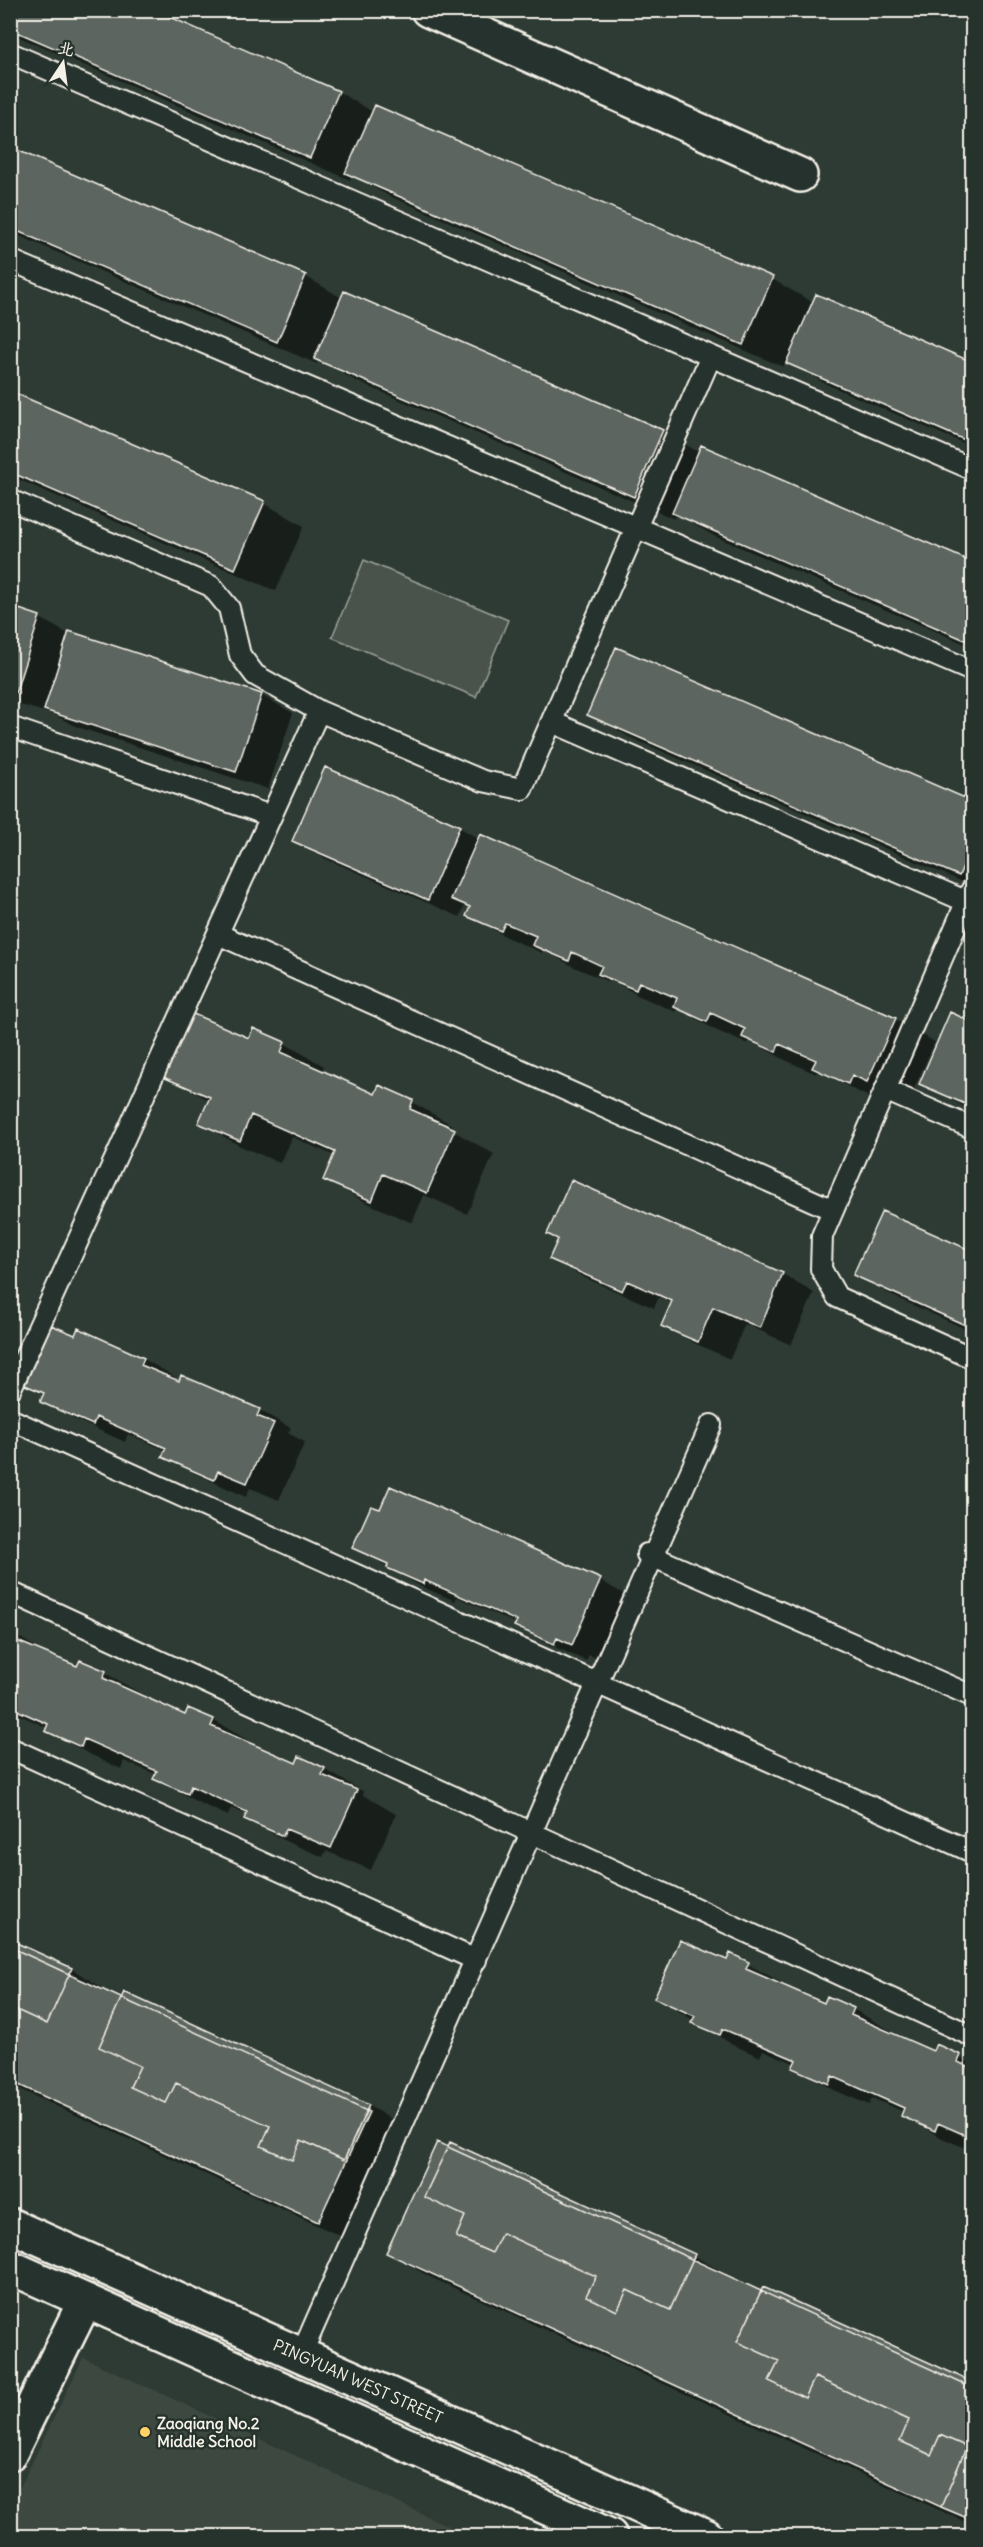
<svg xmlns="http://www.w3.org/2000/svg" width="983" height="2547" font-family="Delius,'LXGW WenKai TC',sans-serif">
<rect width="100%" height="100%" fill="#2e3b34"/>
<filter id="ink" filterUnits="userSpaceOnUse"><feTurbulence type="fractalNoise" baseFrequency=".0167" numOctaves="2"/><feDisplacementMap in="SourceGraphic" scale="12" xChannelSelector="R" yChannelSelector="G"/><feConvolveMatrix kernelMatrix="1 2 1 2 8 2 1 2 1" color-interpolation-filters="sRGB"/></filter>
<g filter="url(#ink)">
<path fill="#3c4841" d="M83 2358H84L470 2536H11V2506Z"/>
<path fill="#48524c" stroke="#9ea29a" stroke-width="1.5" d="M364 560 508 620 476 697 332 637Z"/>
<path fill="#0007" d="M10 10H151L339 92 373 112 772 279 814 303 817 296 972 364V447L828 385 786 361 783 367 387 195 352 175 350 180 10 33Z
M10 148 305 276 342 298 662 431 700 453 702 447 972 564V647L714 536 676 514 674 519 356 381 319 360 317 364 10 232Z
M10 393 264 503 304 526 276 591 10 476Z
M10 608 40 618 70 635 261 695 293 713 268 789 77 727 55 715 10 702Z
M617 649 972 803V886L629 737 589 714Z
M325 769 459 827 479 839 895 1019 935 1042 907 1104 892 1097 888 1106 854 1090 818 1069 816 1074 783 1059 749 1040 747 1044 715 1030 678 1008 676 1012 639 996 610 979 609 982 574 967 543 950 542 953 508 938 468 915 471 909 465 905 460 917 326 859 294 840Z
M951 1014 972 1024V1111L920 1083Z
M254 1030 284 1043 324 1066 322 1072 376 1096 380 1087 412 1102 452 1125 450 1129 494 1154 467 1214 424 1195 412 1223 365 1202 325 1179 335 1156 292 1137 280 1163 240 1146 200 1123 210 1101 165 1076 250 1040Z
M571 1182 783 1274 814 1293 791 1345 745 1324 730 1359 694 1343 663 1325 672 1303 659 1297 654 1308 583 1277 551 1259 559 1239Z
M883 1213 972 1253V1332L895 1297 855 1274Z
M79 1330 144 1359 175 1377 174 1380 259 1410 291 1428 288 1433 305 1442 279 1500 250 1488 246 1497 196 1474 164 1456 167 1451 128 1434 125 1442 74 1419 42 1401 45 1395 27 1385 76 1337Z
M354 1547 600 1580 632 1599 604 1662 589 1655 586 1661 548 1644 516 1626 517 1624 457 1597 455 1601 420 1586Z
M10 1632 41 1650 40 1652 77 1668 80 1662 105 1673 145 1696 144 1698 186 1717 213 1720 253 1743 252 1745 297 1765 324 1769 364 1792 363 1795 396 1814 371 1870 326 1851 323 1857 285 1841 246 1818 247 1815 231 1808 228 1816 195 1801 155 1778 157 1775 124 1761 121 1769 87 1753 47 1730 48 1728 15 1713 12 1720H10Z
M10 1941 72 1969 103 1988 102 1991 369 2106 400 2124 358 2244 10 2085Z
M731 1955 788 1986 787 1989 825 2005 853 2009 893 2032 892 2035 933 2053 937 2046 972 2064V2151L942 2138 903 2115 904 2112 872 2098 869 2105 834 2090 794 2067 796 2064 763 2050 760 2057 733 2045 656 1997 728 1962Z
M388 2253 694 2256 726 2274 725 2276 762 2293 764 2289 972 2384V2386L794 2304V2307L972 2389V2525L428 2276Z"/>
<path fill="#5c655e" stroke="#f4f1e8" stroke-width="1.5" d="M10 10H154L339 91 310 158 10 29Z
M375 105 773 277 743 345 345 173Z
M10 147 306 275 277 342 10 228Z
M344 291 663 430 634 497 314 359Z
M816 294 972 362V443L786 363Z
M10 391 265 501 235 569 10 472Z
M701 445 972 562V643L672 513Z
M10 606 40 616 15 694 10 693Z
M69 631 262 694 236 772 44 710Z
M616 647 972 801V844L959 876 587 715Z
M325 767 460 826 428 900 292 841Z
M480 834 896 1018 867 1082 852 1075 848 1084 812 1068 816 1060 779 1044 776 1052 742 1037 745 1029 711 1013 707 1022 674 1007 677 998 639 982 636 990 598 974 602 966 572 952 569 961 532 945 536 936 505 923 501 931 466 916 470 907 451 899Z
M950 1012 972 1022V1107L919 1084Z
M191 1013 249 1038 253 1028 285 1042 281 1052 375 1094 379 1085 413 1100 410 1109 455 1129 427 1193 383 1174 372 1201 323 1180 335 1152 251 1115 240 1141 198 1123 210 1097 163 1077Z
M571 1180 783 1273 760 1328 713 1307 698 1342 661 1326 672 1301 627 1281 622 1291 549 1259 558 1239 547 1234Z
M882 1211 972 1251V1328L853 1275Z
M51 1325 75 1335 78 1328 144 1358 141 1365 179 1381 181 1375 260 1409 257 1416 274 1423 247 1483 218 1471 214 1480 162 1457 166 1448 96 1417 93 1425 40 1402 44 1393 25 1385Z
M390 1486 601 1579 572 1645 557 1638 554 1644 514 1626 517 1621 424 1580 423 1584 387 1568 388 1564 352 1548 371 1506 380 1509Z
M10 1638 77 1666 80 1660 106 1671 103 1678 185 1715 188 1708 214 1719 211 1726 296 1763 299 1756 325 1768 322 1775 357 1790 331 1848 286 1829 283 1836 244 1819 247 1812 191 1786 188 1794 153 1779 157 1771 84 1739 81 1747 45 1731 48 1724 10 1707Z
M10 1940 72 1968 47 2024 10 2007Z
M680 1940 727 1960 730 1953 749 1962 746 1969 824 2003 827 1996 854 2008 851 2015 933 2051 936 2044 961 2055 958 2062 972 2069V2138L938 2123 935 2131 901 2116 904 2108 832 2076 829 2084 792 2068 796 2060 723 2029 720 2035 691 2023 695 2016 654 1998Z
M10 1947 369 2112 318 2222 10 2081Z
M124 1992 369 2105 344 2160 301 2140 292 2160 261 2146 270 2126 176 2083 166 2103 130 2087 140 2066 99 2047Z
M437 2142 972 2388V2434L941 2507 386 2253Z
M450 2142 695 2254 670 2310 627 2290 617 2311 586 2296 596 2276 502 2233 492 2253 456 2237 465 2216 424 2197Z
M763 2287 972 2382V2449L940 2435 931 2455 900 2441 909 2420 815 2377 805 2398 769 2381 779 2361 737 2342Z
M972 2434V2520L941 2507Z"/>
<g fill="none" stroke-linecap="round" stroke-linejoin="round">
<defs>
<path id="lane" d="M10 53 972 469
M10 260 972 671
M10 500 211 586 229 608 240 655 255 675 319 711 483 781 522 789 711 356
M552 722 972 904
M10 727 271 816
M972 889 822 1236 821 1269 837 1297 972 1358
M218 934 833 1210
M885 1090 972 1128
M10 1390 319 711
M10 1419 972 1852
M647 1554 972 1696
M10 1592 972 2036
M10 1748 476 1960
M301 2355 711 1425"/>
<path id="street" d="M428 10 800 175
M10 2453 85 2301"/>
<path id="secondary" d="M10 2225 706 2536
M10 2267 610 2536"/>
</defs>
<use href="#lane" stroke="#f4f1e8" stroke-width="24"/>
<use href="#street" stroke="#f4f1e8" stroke-width="38"/>
<use href="#secondary" stroke="#f4f1e8" stroke-width="38"/>
<use href="#lane" stroke="#26332d" stroke-width="20"/>
<use href="#street" stroke="#26332d" stroke-width="33"/>
<use href="#secondary" stroke="#26332d" stroke-width="33"/>
</g>
</g>
<circle fill="#ffd166" stroke="#26332d" stroke-width="2" cx="145" cy="2432" r="6"/>
<g text-anchor="middle" dominant-baseline="central" stroke-width="5" stroke-linejoin="round" paint-order="stroke">
<g font-size="16" fill="#f4f1e8" stroke="#26332d">
<text transform="translate(358 2381) rotate(24)">PINGYUAN WEST STREET</text>
</g>
<g font-size="16" font-weight="bold" fill="#f4f1e8" stroke="#26332d" text-anchor="start">
<text x="157" y="2423">Zaoqiang No.2<tspan x="157" dy="18">Middle School</tspan></text>
</g>
</g>
<rect width="983" height="2547" fill="none" stroke="#26332d" stroke-width="36"/>
<rect x="18" y="18" width="947" height="2511" fill="none" stroke="#f4f1e8" stroke-width="2" filter="url(#ink)"/>
<g transform="translate(63 63) rotate(13)" stroke="#26332d" stroke-width="4.5" paint-order="stroke">
<path d="M0-4.5L10 22L0 15L-10 22Z" fill="#f4f1e8"/>
<text y="-9" font-size="16" font-weight="bold" text-anchor="middle" fill="#f4f1e8">北</text>
</g>
</svg>
